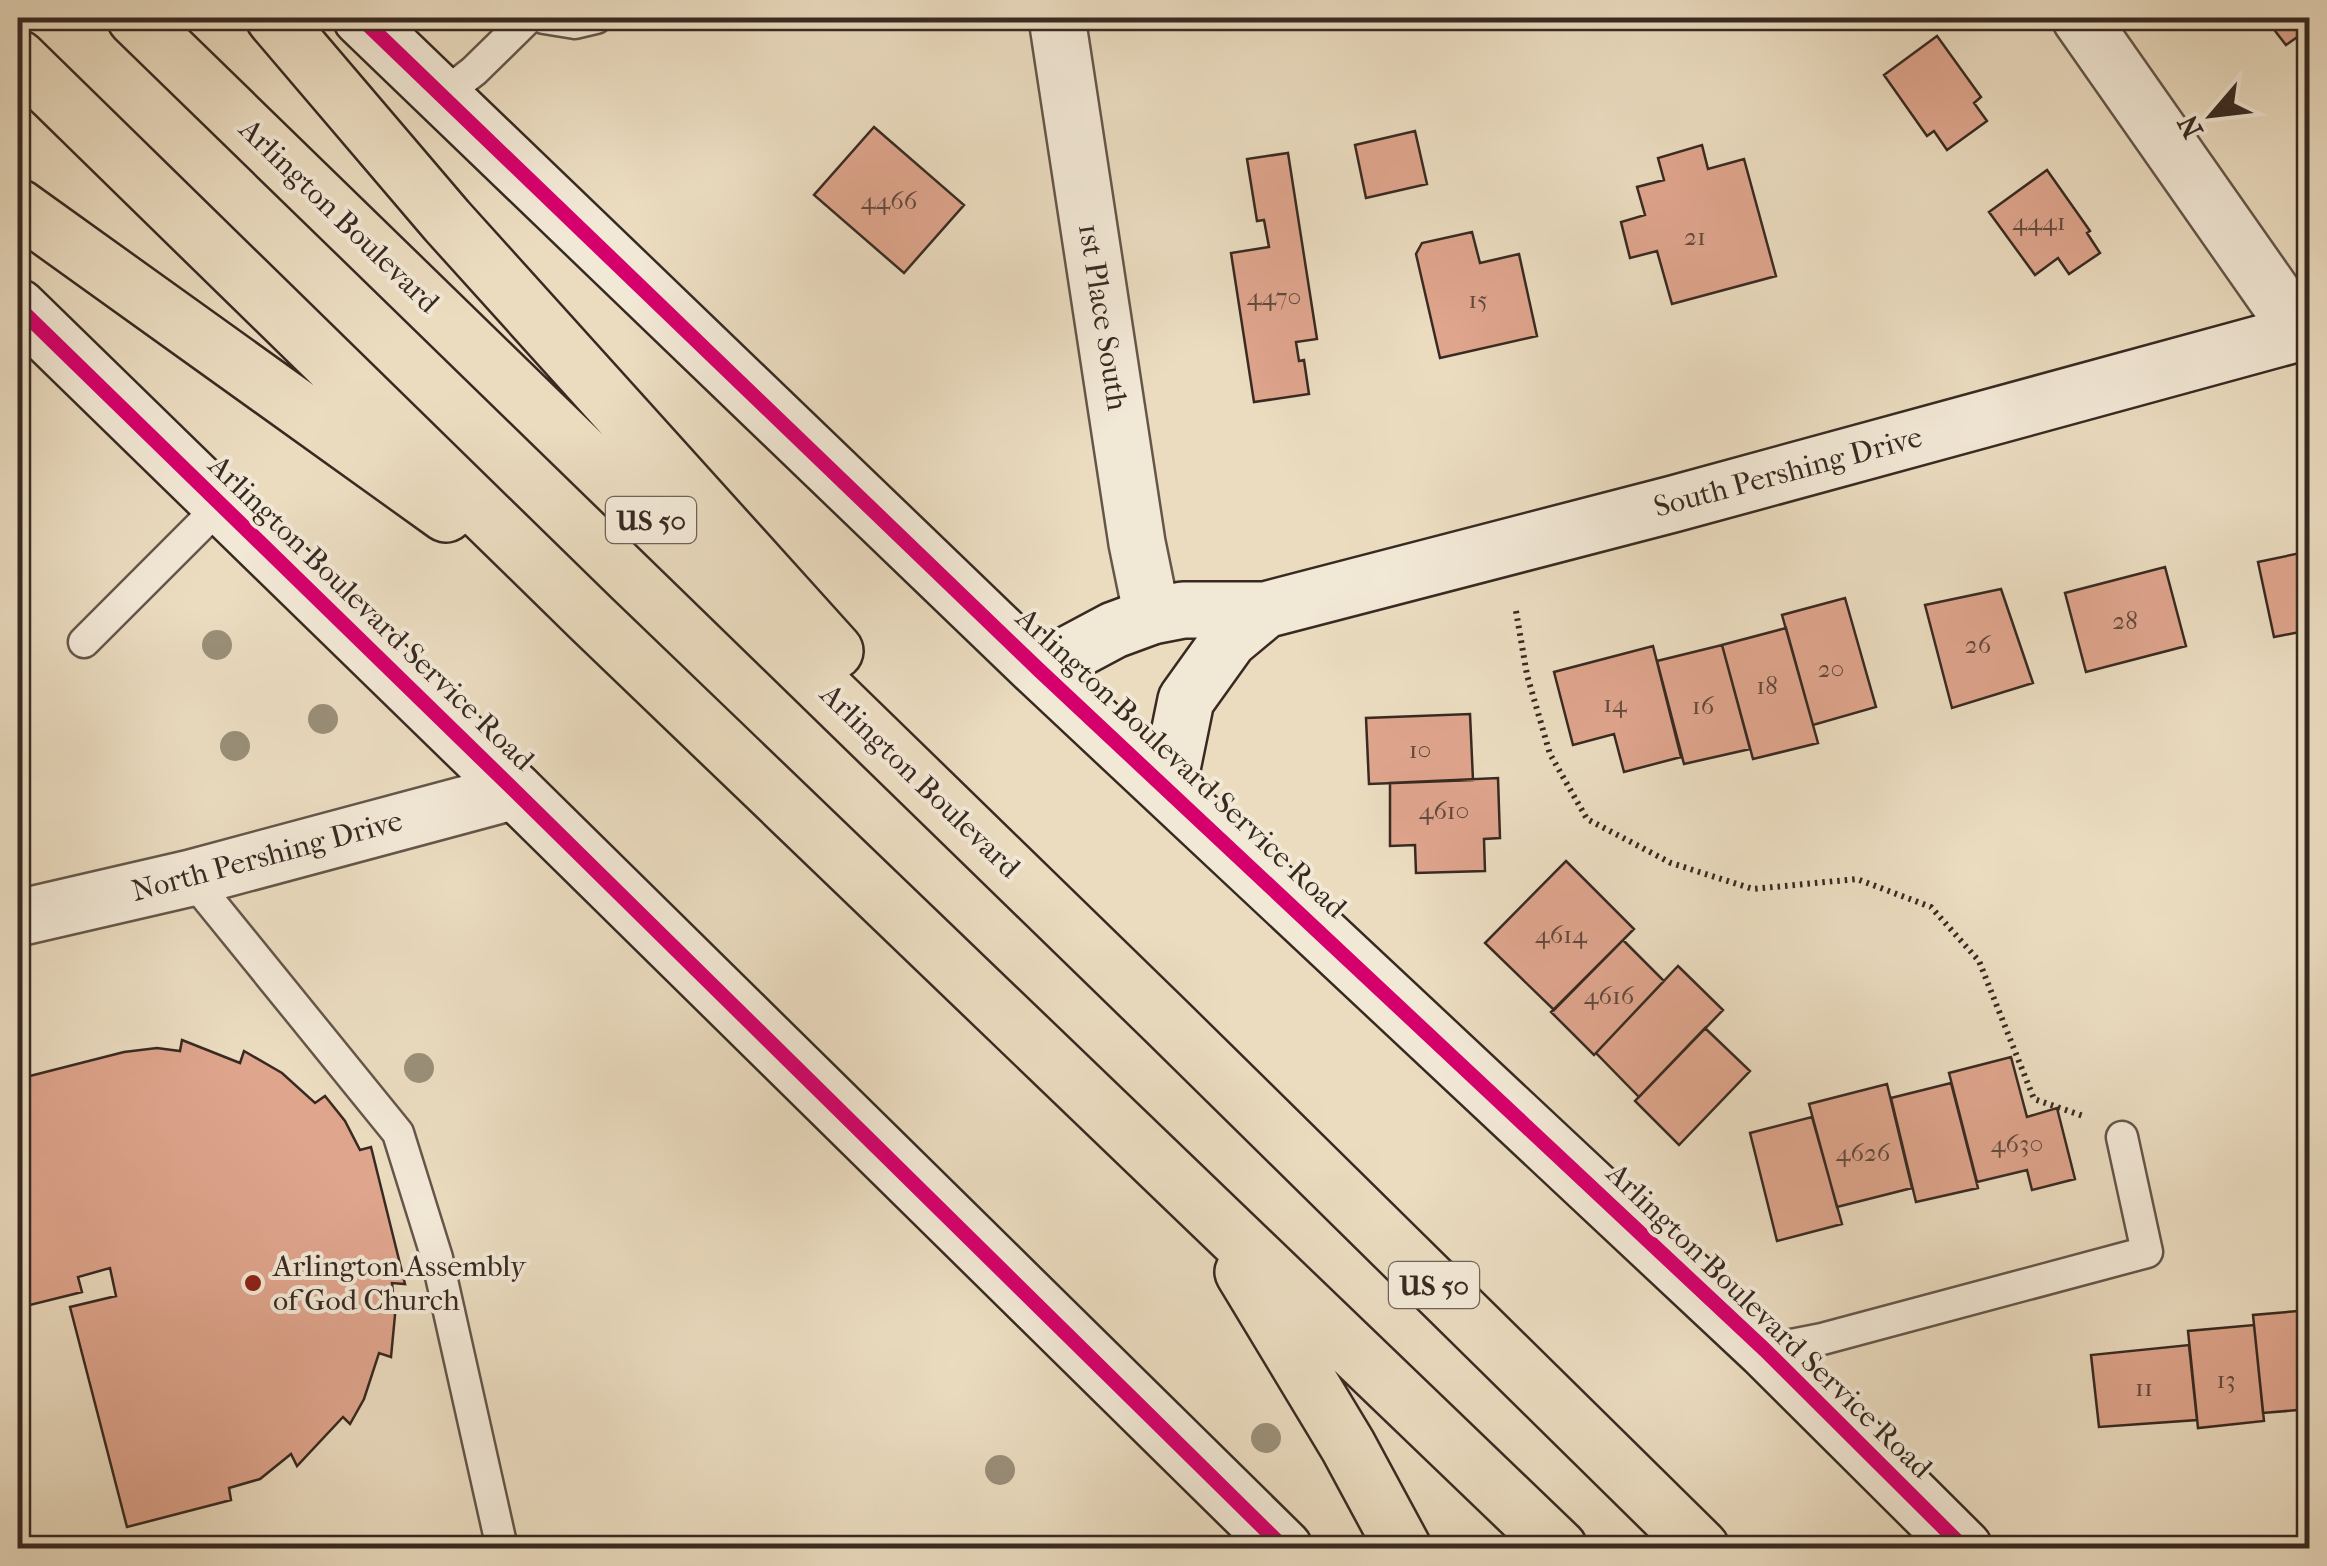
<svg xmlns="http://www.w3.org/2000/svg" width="2327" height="1566" font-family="'IM FELL French Canon',serif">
<rect width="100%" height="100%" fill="#ebdcc0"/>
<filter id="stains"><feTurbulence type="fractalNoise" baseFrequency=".002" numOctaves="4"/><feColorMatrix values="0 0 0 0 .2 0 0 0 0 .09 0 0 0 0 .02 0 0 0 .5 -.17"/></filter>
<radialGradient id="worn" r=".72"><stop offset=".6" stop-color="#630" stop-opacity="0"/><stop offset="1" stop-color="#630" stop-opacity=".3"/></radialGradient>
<path fill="#dfa58d" stroke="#382a22" stroke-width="2.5" d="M2265 18H2310V28L2286 45Z
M1937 36 1981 97 1974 103 1987 121 1947 150 1934 131 1927 136 1884 75Z
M874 127 964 205 904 273 814 195Z
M1415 131 1427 184 1366 198 1355 145Z
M1702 145 1708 169 1744 159 1776 276 1672 304 1657 251 1630 258 1621 222 1645 215 1637 187 1664 180 1658 158Z
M1288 153 1317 339 1296 342 1299 361 1304 360 1309 394 1254 402 1231 253 1269 247 1264 220 1257 221 1247 159Z
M2047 170 2090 231 2087 233 2100 253 2069 274 2058 258 2035 275 1989 212Z
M1472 232 1480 263 1519 254 1537 336 1440 358 1416 254 1422 243Z
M2310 551V630L2274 637 2258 562Z
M2165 567 2186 646 2086 672 2065 593Z
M2001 589 2033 683 1952 708 1925 605Z
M1845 598 1876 707 1813 725 1782 615Z
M1786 628 1818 743 1753 759 1722 645Z
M1722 645 1750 749 1684 764 1657 661Z
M1653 646 1681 757 1624 772 1614 734 1573 745 1554 672Z
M1470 714 1473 780 1369 784 1366 718Z
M1498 778 1500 838 1484 839 1485 871 1416 873 1415 845 1390 846V783Z
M1566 861 1634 929 1554 1010 1485 943Z
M1623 940 1664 981 1594 1055 1551 1012Z
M1678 966 1723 1010 1639 1097 1596 1053Z
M1705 1028 1750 1071 1679 1145 1635 1101Z
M182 1040 240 1063 244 1051 282 1073 315 1103 325 1096 345 1121 360 1150 371 1147 405 1284 392 1283 395 1315 391 1357 379 1353 364 1399 350 1424 343 1417 297 1466 291 1454 260 1479 229 1488 231 1500 127 1527 70 1307 116 1296 110 1268 78 1277 82 1292 18 1308V1079L124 1052 157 1048 180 1051Z
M2011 1057 2027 1117 2057 1108 2075 1179 2032 1190 2027 1170 1977 1182 1949 1073Z
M1951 1083 1978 1188 1916 1202 1891 1098Z
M1887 1084 1912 1188 1837 1207 1809 1104Z
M1812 1117 1842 1224 1777 1241 1750 1133Z
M2310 1310V1409L2263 1413 2253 1315Z
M2254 1325 2264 1421 2198 1428 2188 1331Z
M2189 1345 2197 1420 2099 1427 2091 1355Z"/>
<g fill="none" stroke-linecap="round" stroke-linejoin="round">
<defs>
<path id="lane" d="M544 18 575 23 596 18
M442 96 474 71 528 18
M84 642 220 506
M191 878 398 1133 437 1258 502 1548
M1765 1350 1822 1339 2147 1252 2122 1137"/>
<path id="street" d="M1057 18 1137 543 1152 616
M2080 18 2300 332
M18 918 191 878 515 791"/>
<path id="secondary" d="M361 18 1039 670 1765 1350 1964 1548
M18 307 515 791 1284 1548
M1039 670 1114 630 1152 616 1183 610H1265L1673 504 2310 330
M1168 788 1186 700 1229 640 1265 610"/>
<path id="highway" d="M135 18 1167 1022 1701 1548
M274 18 447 221 835 651
M18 58 592 619 1559 1548
M18 207 446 514
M1243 1272 1348 1446 1403 1548"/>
</defs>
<use href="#lane" stroke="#65564a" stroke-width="35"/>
<use href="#street" stroke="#65564a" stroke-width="60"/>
<use href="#secondary" stroke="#382a22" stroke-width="60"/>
<use href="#highway" stroke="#382a22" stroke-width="60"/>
<path stroke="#382a22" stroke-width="6" stroke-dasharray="2.5 5" stroke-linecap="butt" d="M1516 611 1527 675 1550 754 1587 819 1671 863 1753 889 1857 879 1931 907 1979 961 2034 1099 2086 1117"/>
<use href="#lane" stroke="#f2e8d6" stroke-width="30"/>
<use href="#street" stroke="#f2e8d6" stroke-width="55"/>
<use href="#secondary" stroke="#f2e8d6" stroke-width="55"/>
<use href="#highway" stroke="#ebdcc0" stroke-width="55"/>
<defs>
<path id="cycleway" d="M361 18 1039 670 1765 1350 1964 1548
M18 307 515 791 1284 1548"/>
</defs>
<use href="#cycleway" stroke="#f2e8d6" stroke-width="21"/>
<use href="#cycleway" stroke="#d6006c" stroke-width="15"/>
</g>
<g fill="#9a8f79">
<circle cx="217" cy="645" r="15"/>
<circle cx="323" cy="719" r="15"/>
<circle cx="235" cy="746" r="15"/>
<circle cx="419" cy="1068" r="15"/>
<circle cx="1266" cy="1438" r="15"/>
<circle cx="1000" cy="1470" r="15"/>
</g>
<circle fill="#8f2418" stroke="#f2e8d6" stroke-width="4" cx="253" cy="1283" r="10"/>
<g text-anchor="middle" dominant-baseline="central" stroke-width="8" stroke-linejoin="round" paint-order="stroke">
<g font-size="25" fill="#62493d">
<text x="889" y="200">4466</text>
<text x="2039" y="221">4441</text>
<text x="1695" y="236">21</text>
<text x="1274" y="296">4470</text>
<text x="1478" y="299">15</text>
<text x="2125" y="620">28</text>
<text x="1978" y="644">26</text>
<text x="1831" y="668">20</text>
<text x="1767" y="685">18</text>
<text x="1615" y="703">14</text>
<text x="1703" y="705">16</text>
<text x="1420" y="749">10</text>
<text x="1444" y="810">4610</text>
<text x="1561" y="934">4614</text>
<text x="1609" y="995">4616</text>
<text x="2017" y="1143">4630</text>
<text x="1863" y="1152">4626</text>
<text x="2226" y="1379">13</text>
<text x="2144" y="1387">11</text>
</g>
<g fill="#f2e8d6" stroke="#706358" stroke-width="2.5">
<rect x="606" y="497" width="90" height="46" rx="8"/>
<rect x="1389" y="1262" width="90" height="46" rx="8"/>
</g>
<g font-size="28" font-weight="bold" fill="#382a22">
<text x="651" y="520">US 50</text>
<text x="1434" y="1285">US 50</text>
</g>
<g font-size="30" fill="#382a22" stroke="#f2e8d6">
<text transform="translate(339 216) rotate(44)">Arlington Boulevard</text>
<text transform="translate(1103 317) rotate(81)">1st Place South</text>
<text transform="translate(1788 472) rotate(-15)">South Pershing Drive</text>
<text transform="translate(371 613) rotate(44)">Arlington Boulevard Service Road</text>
<text transform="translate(1181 763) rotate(43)">Arlington Boulevard Service Road</text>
<text transform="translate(920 781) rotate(44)">Arlington Boulevard</text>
<text transform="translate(267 856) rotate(-15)">North Pershing Drive</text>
<text transform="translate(1769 1321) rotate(44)">Arlington Boulevard Service Road</text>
</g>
<g font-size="30" fill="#382a22" stroke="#f2e8d6" text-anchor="start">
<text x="273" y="1266">Arlington Assembly<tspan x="273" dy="34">of God Church</tspan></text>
</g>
</g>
<rect width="2327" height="1566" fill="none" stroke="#ebdcc0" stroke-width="60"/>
<rect x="20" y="20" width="2287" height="1526" fill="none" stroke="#382a22" stroke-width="5"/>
<rect x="30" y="30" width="2267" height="1506" fill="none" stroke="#382a22" stroke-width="2.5"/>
<g transform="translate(2212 115) rotate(242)" stroke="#f2e8d6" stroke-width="8" paint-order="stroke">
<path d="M0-8L18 38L0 25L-18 38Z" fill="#382a22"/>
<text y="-15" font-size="28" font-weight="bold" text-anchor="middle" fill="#382a22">N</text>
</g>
<rect width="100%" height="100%" filter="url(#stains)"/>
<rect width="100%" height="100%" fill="url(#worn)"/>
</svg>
